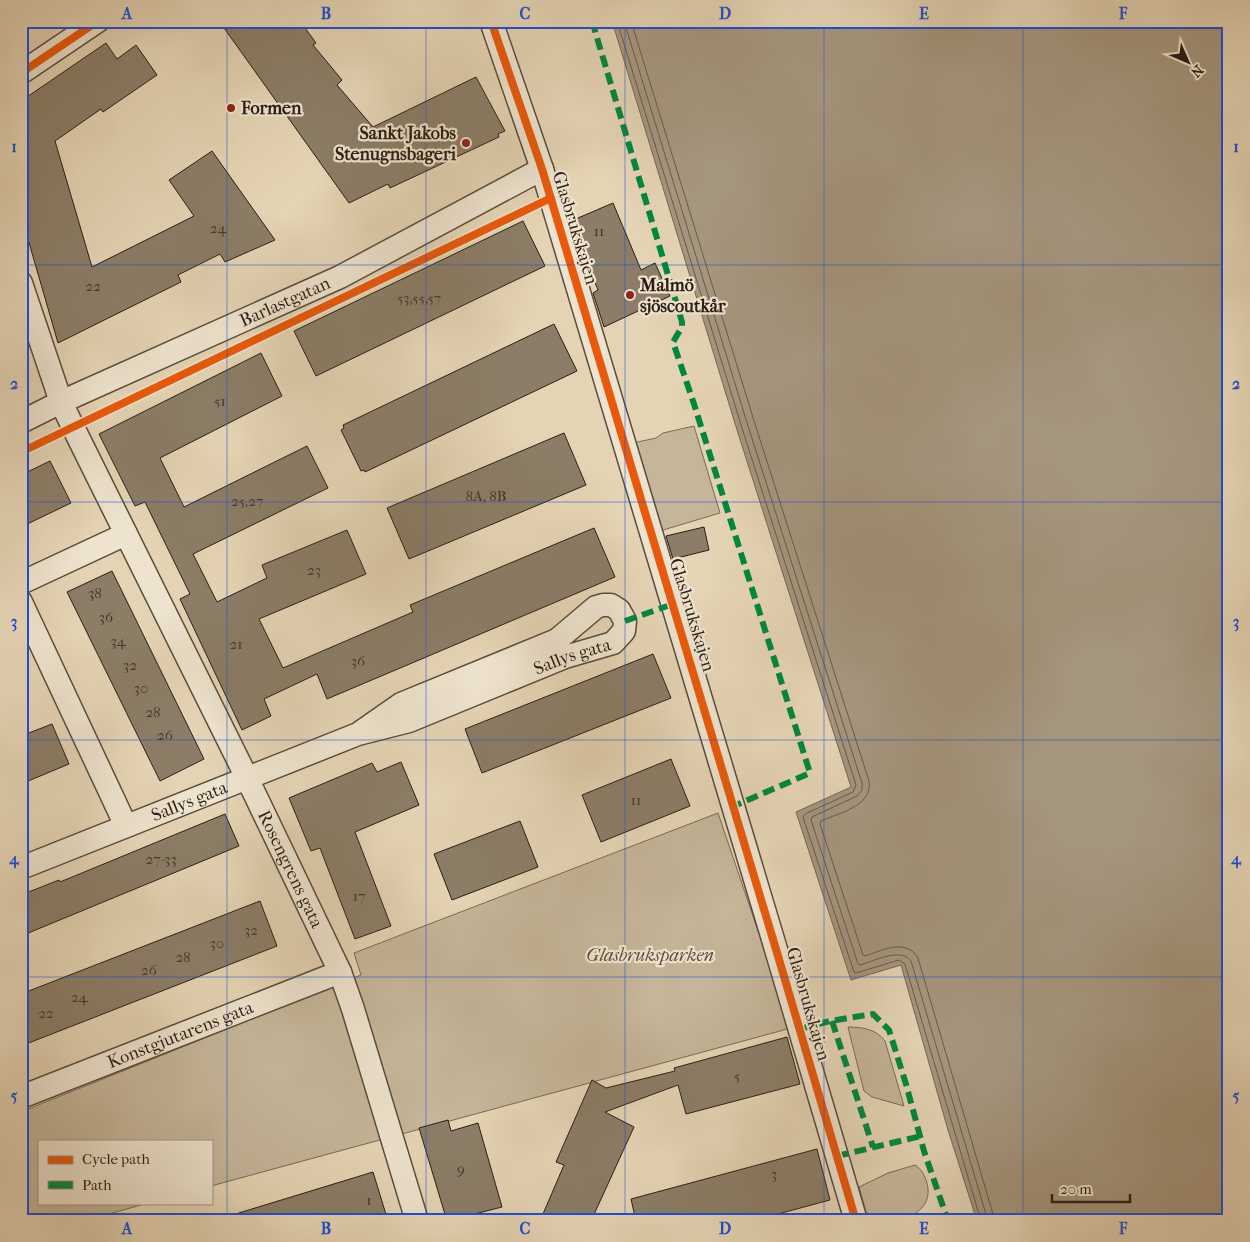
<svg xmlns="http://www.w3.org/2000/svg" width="1250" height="1242" font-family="'IM FELL French Canon',serif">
<rect width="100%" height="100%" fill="#e5d4b4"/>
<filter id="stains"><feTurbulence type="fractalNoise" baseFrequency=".004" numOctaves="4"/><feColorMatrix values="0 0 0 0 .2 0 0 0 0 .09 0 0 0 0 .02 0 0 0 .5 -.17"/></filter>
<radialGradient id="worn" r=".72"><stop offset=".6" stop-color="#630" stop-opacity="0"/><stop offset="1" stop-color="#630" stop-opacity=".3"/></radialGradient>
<path fill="#c5b599" stroke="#786a56" d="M694 426 720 513 660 531 633 443 656 438 663 433Z
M718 813 791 1028 211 1186V1141H39V1203H148L84 1221H21V1112L361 975 354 953Z
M848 1027C862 1027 876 1029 885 1041L904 1106 872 1097 864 1091Z
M915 1165C921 1169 924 1174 926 1180 939 1217 889 1228 866 1212L859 1187 888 1173Z"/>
<path fill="#a5967e" stroke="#746654" d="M612 21H1229V1221H977L948 1130 901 965 851 980 796 812 851 787 737 430Z"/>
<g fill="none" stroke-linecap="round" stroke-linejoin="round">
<path stroke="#685a49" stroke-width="1" d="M617 21 742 428 856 785 853 792 805 814 803 817 854 972 856 973 899 960 905 964 981 1221
M624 21 748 426 862 783V790L857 796 812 817 811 820 858 964 860 965C874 961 901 947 911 961L988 1221
M631 21 755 424 869 781C873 806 839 813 821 821L820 824 863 955 865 956C883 950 906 938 918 958L995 1221"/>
</g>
<path fill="#8b7d67" stroke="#2a1e14" d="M219 21H300L316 43 313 45 342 80 337 85 373 127 476 77 505 131 498 134 499 137 390 188 388 184 349 203Z
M106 43 117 59 136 45 157 75 103 112 101 109 55 141 92 267 194 216 169 180 212 151 275 240 225 262 220 254 178 275 181 282 58 343 21 215V101Z
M613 203 641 270 655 263 670 296 604 327 593 293 598 290 577 239 571 221Z
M523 221 545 266 316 376 294 331Z
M554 324 577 371 365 472 364 470 361 471 341 430 344 428 343 425Z
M261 353 282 396 160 458 184 507 307 446 328 488 193 554 217 602 267 578 262 565 347 530 366 574 259 619 283 668 413 612 410 605 594 528 615 577 327 699 317 674 264 699 271 716 242 730 180 599 190 594 145 502 135 506 99 434Z
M564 433 586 485 409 559 387 508Z
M50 461 71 503 21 527V475Z
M704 527 709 550 673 559 666 536Z
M112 571 204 759 160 781 67 592Z
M653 654 671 698 482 773 465 729Z
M52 724 69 764 21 784V736Z
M671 759 690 806 601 842 582 795Z
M401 762 419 805 355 832 391 926 355 939 320 848 311 851 289 798 372 763 377 772Z
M225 814 239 846 21 936V895L59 880 60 882Z
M520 821 538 867 452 900 434 854Z
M260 901 277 946 21 1046V994Z
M787 1037 800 1084 686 1114 678 1085 605 1112 634 1127 591 1221H540L564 1165 556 1162 592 1080 606 1088 675 1071 674 1068Z
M448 1120 451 1131 478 1123 502 1207 447 1221 419 1128Z
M817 1149 830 1200 752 1221H636L631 1199Z
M373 1172 388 1221H230L229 1216Z"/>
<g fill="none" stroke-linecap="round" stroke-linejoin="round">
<defs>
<g id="minor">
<path d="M491 21 542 169 778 956 856 1221"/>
<path d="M21 73 98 21"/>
<path id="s1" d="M21 283 61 402 73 427 247 778 340 972 353 1009 417 1221"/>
<path id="s2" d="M21 422 61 402 340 277 542 169"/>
<path d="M21 583 126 534"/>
<path d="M21 602 126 826"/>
<path id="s3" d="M21 868 358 734 409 721 565 657 613 643 624 631 625 621 619 610 611 605H603L596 607 557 640 401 704 358 734"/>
<path id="s4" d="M21 1097 340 972"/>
</g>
</defs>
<use href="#minor" stroke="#594c3c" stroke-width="25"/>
<use href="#minor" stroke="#eee3ce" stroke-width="22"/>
<path stroke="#00873e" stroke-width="6" stroke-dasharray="12 6" stroke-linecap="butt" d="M592 21 682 322V327L673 342 694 404 810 773 734 806
M625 621 673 604
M832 1021 873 1147
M800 1029 830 1021 873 1014 889 1030 906 1084 924 1151 948 1221
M837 1156 921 1136
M843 1221 855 1218"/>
<defs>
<path id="cycleway" d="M491 21 542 169 778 956 856 1221
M21 73 98 21
M21 452 551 198"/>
</defs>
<use href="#cycleway" stroke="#eee3ce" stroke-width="11"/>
<use href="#cycleway" stroke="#e8590c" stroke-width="8"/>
</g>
<path fill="none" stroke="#1d4ed8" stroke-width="1" stroke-opacity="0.55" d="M227 21V1221M426 21V1221M625 21V1221M824 21V1221M1023 21V1221M21 265H1229M21 502H1229M21 740H1229M21 977H1229"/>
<g fill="#8f2418" stroke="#eee3ce" stroke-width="2">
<circle cx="231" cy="108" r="5"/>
<circle cx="466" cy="143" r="5"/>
<circle cx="630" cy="295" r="5"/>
</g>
<g text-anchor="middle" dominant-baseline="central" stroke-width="4.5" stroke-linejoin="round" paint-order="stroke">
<g font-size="15" fill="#423629">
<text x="218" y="228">24</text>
<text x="599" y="231">11</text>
<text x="93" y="286">22</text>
<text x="419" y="298">53,55,57</text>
<text x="220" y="401">51</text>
<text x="486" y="496">8A, 8B</text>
<text x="247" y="501">25,27</text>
<text x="314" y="570">23</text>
<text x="95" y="593">38</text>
<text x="106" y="617">36</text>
<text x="118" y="641">34</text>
<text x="236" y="644">21</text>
<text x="358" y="661">36</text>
<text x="130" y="665">32</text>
<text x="141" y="688">30</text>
<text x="153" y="712">28</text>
<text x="165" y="735">26</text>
<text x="636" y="800">11</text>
<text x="161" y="859">27-33</text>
<text x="359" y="896">17</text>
<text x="251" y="930">32</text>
<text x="217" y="943">30</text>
<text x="183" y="957">28</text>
<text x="149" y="970">26</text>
<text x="79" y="997">24</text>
<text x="46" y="1013">22</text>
<text x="737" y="1076">5</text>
<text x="461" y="1169">9</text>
<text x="774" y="1174">3</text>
<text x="369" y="1200">1</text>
</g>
<g font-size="18" font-weight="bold" fill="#2a1e14" stroke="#eee3ce" text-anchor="start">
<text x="241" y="108">Formen</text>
<text x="456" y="133" text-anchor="end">Sankt Jakobs<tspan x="456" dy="21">Stenugnsbageri</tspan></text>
<text x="640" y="285">Malmö<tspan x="640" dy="21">sjöscoutkår</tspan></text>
</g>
<g font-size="18" fill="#2a1e14" stroke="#eee3ce">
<text transform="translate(575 228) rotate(73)">Glasbrukskajen</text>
<text stroke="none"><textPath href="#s2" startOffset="290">Barlastgatan</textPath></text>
<text transform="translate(692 615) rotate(73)">Glasbrukskajen</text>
<text stroke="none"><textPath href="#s3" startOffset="591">Sallys gata</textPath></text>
<text stroke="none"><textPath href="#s3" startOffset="181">Sallys gata</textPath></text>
<text stroke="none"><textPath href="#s1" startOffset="646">Rosengrens gata</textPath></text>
<text transform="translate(808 1004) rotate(74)">Glasbrukskajen</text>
<text stroke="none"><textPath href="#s4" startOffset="171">Konstgjutarens gata</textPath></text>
</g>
<g font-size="18" font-style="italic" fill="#584b3c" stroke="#eee3ce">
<text x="650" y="955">Glasbruksparken</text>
</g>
</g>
<rect width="1250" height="1242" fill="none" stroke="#e5d4b4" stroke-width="55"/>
<rect x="38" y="1140" width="175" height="65" fill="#eee3ce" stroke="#a09484"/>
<rect x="48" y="1156" width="25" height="8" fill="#e8590c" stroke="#a09484"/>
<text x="82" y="1164" font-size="15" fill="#2a1e14">Cycle path</text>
<rect x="48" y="1181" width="25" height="8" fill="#00873e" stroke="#a09484"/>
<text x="82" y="1190" font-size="15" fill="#2a1e14">Path</text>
<g transform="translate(1188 62) rotate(135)" stroke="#eee3ce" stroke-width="4" paint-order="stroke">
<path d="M0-4L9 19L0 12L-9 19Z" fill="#2a1e14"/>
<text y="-8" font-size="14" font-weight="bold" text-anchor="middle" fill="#2a1e14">N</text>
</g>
<path d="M1052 1194v8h78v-8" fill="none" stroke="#2a1e14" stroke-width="2.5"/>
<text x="1060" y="1194" font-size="15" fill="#2a1e14" stroke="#eee3ce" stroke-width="4" paint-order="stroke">20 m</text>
<rect x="28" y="28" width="1194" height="1186" fill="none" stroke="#1d4ed8" stroke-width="2"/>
<g font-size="16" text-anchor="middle" font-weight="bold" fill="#1d4ed8">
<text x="127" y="19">A</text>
<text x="326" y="19">B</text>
<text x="525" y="19">C</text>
<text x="725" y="19">D</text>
<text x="924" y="19">E</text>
<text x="1123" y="19">F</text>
<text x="14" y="152">1</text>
<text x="1236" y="152">1</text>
<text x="14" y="389">2</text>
<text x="1236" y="389">2</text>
<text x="14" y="627">3</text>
<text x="1236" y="627">3</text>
<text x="14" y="864">4</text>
<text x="1236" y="864">4</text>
<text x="14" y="1101">5</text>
<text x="1236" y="1101">5</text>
<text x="127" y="1234">A</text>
<text x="326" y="1234">B</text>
<text x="525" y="1234">C</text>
<text x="725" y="1234">D</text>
<text x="924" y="1234">E</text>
<text x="1123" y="1234">F</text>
</g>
<rect width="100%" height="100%" filter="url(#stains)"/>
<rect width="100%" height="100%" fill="url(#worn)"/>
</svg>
